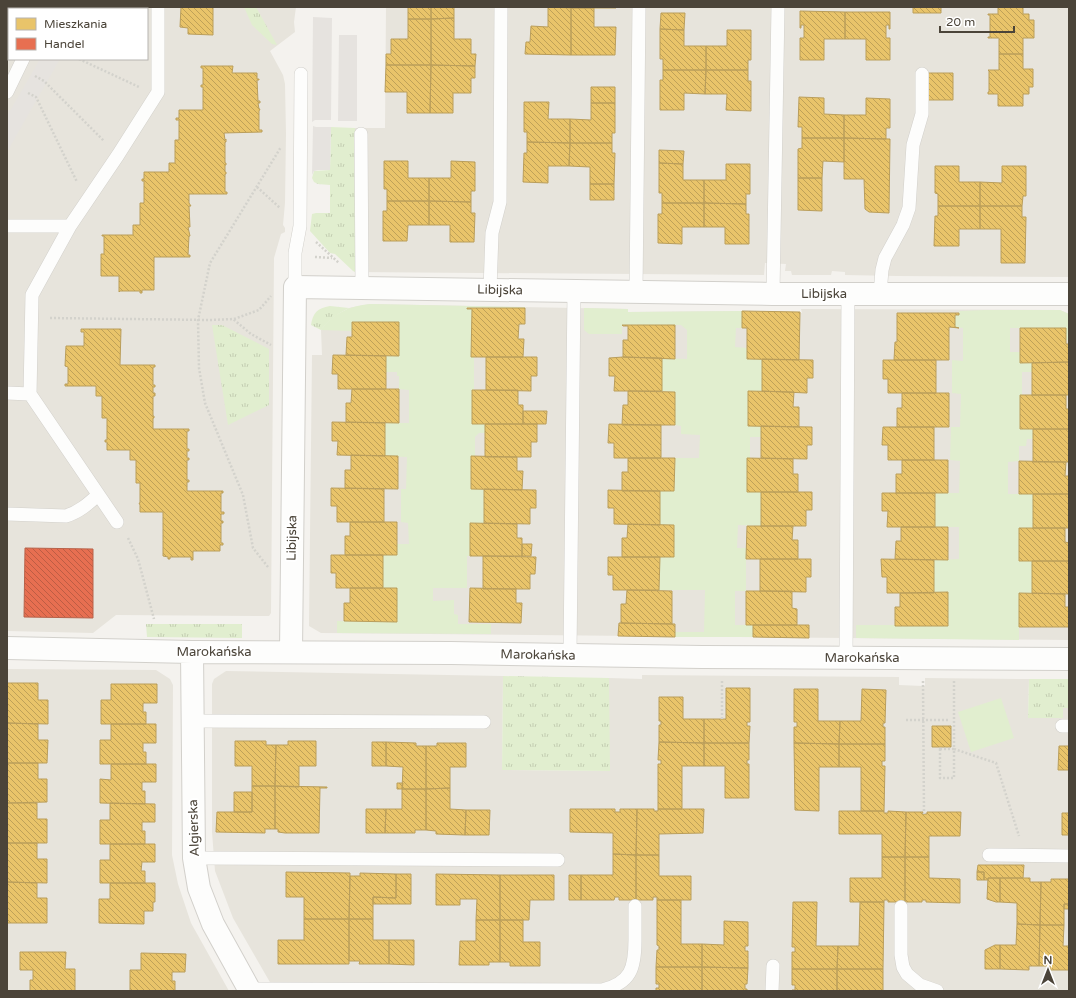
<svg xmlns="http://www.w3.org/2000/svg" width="1076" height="998" font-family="'Varela Round',sans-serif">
<defs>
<pattern id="grass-tufts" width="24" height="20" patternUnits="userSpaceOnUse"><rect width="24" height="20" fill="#e1eecf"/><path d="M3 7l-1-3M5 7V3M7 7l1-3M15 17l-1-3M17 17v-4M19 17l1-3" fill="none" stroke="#c3cdb2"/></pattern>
<pattern id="forest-firs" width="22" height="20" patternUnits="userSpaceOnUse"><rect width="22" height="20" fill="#e1eecf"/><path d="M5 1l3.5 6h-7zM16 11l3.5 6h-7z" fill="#c3cdb2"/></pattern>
<pattern id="homes-back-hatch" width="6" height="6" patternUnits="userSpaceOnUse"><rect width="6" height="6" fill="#e9c46a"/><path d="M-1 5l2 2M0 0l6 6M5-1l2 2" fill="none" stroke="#bfa158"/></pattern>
<pattern id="shops-back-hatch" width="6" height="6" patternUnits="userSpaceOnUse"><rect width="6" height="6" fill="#e76f51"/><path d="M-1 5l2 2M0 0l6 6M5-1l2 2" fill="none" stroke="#bd5d44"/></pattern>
</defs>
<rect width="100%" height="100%" fill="#f4f2ee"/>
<path fill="#e7e4dc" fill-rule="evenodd" d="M7 7H296L294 22 295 32 270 51 283 75 285 84 286 134 285 203 283 225 285 228V232L281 234 274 258 271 613 269 616 116 615 93 633 7 631ZM9 9H147V59H9Z
M386 7H1069V277L897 276 845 275V272L832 271 831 275H792L791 271H785L786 264 765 263 764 275 355 272V128H385Z
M370 304 628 309V312L742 311 802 313 801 309 1060 310 1069 314V640L321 633 309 626 312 355H322L321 330 328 322 349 308Z
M7 669 156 670 170 679 173 685 172 855 178 884 191 923 229 991H7Z
M226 671 503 676 502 770 609 771V678L642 679V675L899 677V685L923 686H925V678L1029 679 1028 718H1063V708H1069V991H275L233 918 215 871 212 832V684L214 679Z"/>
<path fill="url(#grass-tufts)" d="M244 7H256L277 45 272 44 252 25Z
M331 127 355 128V272L353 271 335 254 330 253 310 231 312 214 316 213H330V185L318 184 314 182 312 178 314 171 330 170Z
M330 306 349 308C337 314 329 320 321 330L311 325C313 313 317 308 330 306Z
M212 325H222L269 349V405L228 425Z
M146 624H242V638L147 637Z
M503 676 609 678 610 771 502 770Z
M1029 679H1063V718H1028Z"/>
<path fill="url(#forest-firs)" d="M1063 679H1069V708H1063Z"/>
<path fill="#e1eecf" d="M370 304 525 307V308H467L472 309 471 356 474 357V390H472V423L485 424V433H479L475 437V457H471V489H484V523H470V556H467V588H433V601L454 600V614L458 615V624H491V634L337 633V621L396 622 383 588V555H397V544H409L408 523 401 522V489H406L407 457 385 456V423H409V390L399 389V376H397V372H386V356H399V322L352 331 321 330C334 313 349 306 370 304Z
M584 308 628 309V312L742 311V328H736L735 347 747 348V359H762V391L748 392V426H761V437H750V458H747L761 492V526L738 525 737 548H746V591H735V625H753V637H675V632H704L705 590H659L660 557H674V525H660V491H674L675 458H699L700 435 681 434V426L675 425V392L662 391V358L687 359V330L681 325H622V334H589L584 330Z
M985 310H1060L1069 314V340H1066V328H1010V352H1020V363H1032V372H1022V395H1020V428L1033 429V439H1027L1026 446H1019V461L1008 462V494H1033V528H1019V561H1032V593L1019 594V640L856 638V625H948V592L934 593V560L959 559V527H935V493H959L960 461 950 460 951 427H960L961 394 952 393V360L963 361V328L955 327V315H959V311Z
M1001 698 1014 738 971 752 958 712Z"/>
<path fill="#e6e3df" d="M7 7H57L51 9H9V22L7 23Z
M313 17 332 18 331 120H315L312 122Z
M339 35H357V121H338Z
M40 59H60L7 152V116Z
M313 126 316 127H331L330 170H318L314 171 312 175Z"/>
<path fill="url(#homes-back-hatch)" stroke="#ba9e5b" d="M181 7H213V35L188 34V28L180 27Z
M408 7H431V19H408Z
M431 7H454V18L431 19Z
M548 7 571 8V55L525 54 526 42H530L531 26 548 27Z
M571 7H616V8H571Z
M913 7H941V13H913Z
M998 7H1023V14H1029V20H1034V38H1023V54H999V38H988V37H990V15H988V14H998Z
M571 8H594V27H616L615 55H571Z
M800 11 845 12V39H824V60H800V38H804V25H801V28H800Z
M845 12H890V29H889V25H886V38H890V60H866V39H845Z
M661 13H685L684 30 660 29Z
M454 18V39H471V54H476L475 66 431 65V19Z
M408 19H431V65H386V54H391V39H408Z
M660 29 684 30V46H706V70H663V59H660Z
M727 30H751V60H748V70H706V46H727Z
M999 54H1023V69H1033V87H1029V94H1023V106H998V94H988V92H989V71L988 70H999Z
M386 65H431L430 113H407V92H385Z
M431 65 475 66V78H471V93H453V113H430Z
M201 66H233L232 73H257V79H259V80H257L258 101H260V103H258L259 109H260L259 111V130H262V132L224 133 225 140 226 139V142H225V163H226V165H225V172H226V174H225V192H227V194H189V203L191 206H189L190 227H188L190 236H189L188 255H190V257H154V290H142V293H140V291H120L119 292V276H101V254H104V236H102V235H133V225H140V203H144V181H142V179H144V172H169V163H175V140H179V120H176V118H179V110H203V87H201V85H203V68H201Z
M663 70H706L705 94 684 93V110H660V80H663Z
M706 70H748V81H751V111L726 110 727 94H705Z
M927 73H953V100H927Z
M591 87H615V103H591Z
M799 97 824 98V114L844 115V138H802V127H798Z
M866 98 890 99V128H886V139L844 138V115H866Z
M524 102H549L548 119H570V143L527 142V132H524Z
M591 103H615V133H612V143H570V119L591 120Z
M802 138H844V162L823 161 822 178H798V149L802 148Z
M844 138 890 139 889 213 869 212 865 209 864 179H844Z
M527 142 570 143 569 166H548V183L523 182 524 153H527Z
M570 143H612V153H615L614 184H590V167L569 166Z
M659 150 684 151 683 164 659 163Z
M384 161H408V178H429V201H387V189H384Z
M451 161 475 162V191H471V202L429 201V178H451Z
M659 163 683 164V180H704V203H662V193H659Z
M726 164H750V194H746V204L704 203V180H726Z
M935 166H959V182H980V206H938V194L935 193Z
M1002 166H1026V196H1023L1022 206H980V182L1002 183Z
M798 178H822V211L798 210Z
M590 184H614V200H590Z
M387 201H429V225H408L407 241H383V211H387Z
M429 201 471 202V213H475L474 242H450V225H429Z
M662 203H704V227H682V244L658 243V214H662Z
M704 203 746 204V214H749V244H725V227H704Z
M938 206H980V229H959V246H934L935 216H938Z
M980 206H1022V217H1026L1025 263H1001V229H980Z
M467 308H525V324H519L518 339H524L523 357H471L472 309H467Z
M742 311 800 312 799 360 747 359V328H742Z
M897 313H959V315H955V327L959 328 949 327V360H894L895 342H897Z
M352 322H399V356L346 355 347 337H352Z
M622 325H675V359L623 357V340H628V326H623Z
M1020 328H1066V344H1069V362L1020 363Z
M81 329H121L120 365H155V367H153V385H155V387H153V393H155V396H153V416H154V418H153V429H189V431H187V449H189V451H187V458H189V460H187V480H189V482H187V491H223V493H221V512H224V514H221V521H223V523H221V543H223V545H220V551H193V560H191V557H170V559H168V557L163 556V512H140V505L139 503H140V483H136V460H130V450H107V442H105V440H107V418H102V396H96V386H65V384H68V367L65 366 66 346H84V332H81Z
M333 355 386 356V389H338V374H332Z
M486 357H537V376H531V391L486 390Z
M623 357 662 358V391H614L615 376H609V358Z
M762 359 813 360V378H807V393L762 391Z
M883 360H936V393H888V379H883Z
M1069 362V395H1032V363Z
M352 389H399V423L346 422V403H351Z
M472 390H518V405H523V424H472Z
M628 391 675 392V425H622L623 405H628Z
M748 391 794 392 793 407H799V427L748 426Z
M902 393H949V427H897V408H902Z
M1020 395H1066V409H1069V429H1020Z
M523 411H547L546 424H523Z
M332 422 385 423V456L337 455 338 441H332Z
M485 424H537V442H531V457H485Z
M609 424 661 425V458H614V443H608Z
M761 426 812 427V445H807V459L761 458Z
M883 427H934V460H888V445H882Z
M1033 429H1069V462H1033Z
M351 455 398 456V489L345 488V470H351Z
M471 456 517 457V471H523L522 490 471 489Z
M628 458H675L674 491H622V472H628Z
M747 458 793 459V474H798V492H747Z
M902 460H948V493H896V474H902Z
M1019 461 1066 462 1065 476H1069V494H1019Z
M331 488 384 489V522H337V506H331Z
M484 489 536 490V508H530V524L484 523Z
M608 490 660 491V525L614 524V508H608Z
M761 492H812V510H806V526H761Z
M882 493H935V527H887L888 511H882Z
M1033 494H1069V528H1033Z
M350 522H397V555H345V536H350Z
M470 523 517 524V538H522V556H470Z
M628 524 674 525V557H622V538H627Z
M747 526H793L792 540H798V559H746Z
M901 527H948V560L895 559 896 541H901Z
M1019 528H1065V542L1069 543V561H1019Z
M522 544H532L531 556H522Z
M331 555H383V588H336V573H331Z
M483 556 536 557 535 574H530V589H483Z
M608 557H660L659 590H613V575H608Z
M760 559H811V577H806V592L760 591Z
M881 559 934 560V593H887V577H882Z
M1032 561H1069V594L1032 593Z
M350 588H397V622L344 621V603H350Z
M470 588 516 589V603H522L521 623 469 622Z
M627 590 672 591V624L621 623V604H626Z
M746 591H792V608L797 609V625H746Z
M948 592V626H895V607H900V593Z
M1019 593 1065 594V607H1069V627H1019Z
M619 623 675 624V637L618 636Z
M753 625H809V638L753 637Z
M7 683H38V700H48V724L7 723Z
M111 684H157V703H143V712H146V724H101V700H111Z
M726 688H750V722H747V726H750L749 743H704V719H726Z
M794 689H818V721H840L839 744 794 743V727H797V722H794Z
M862 689 886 690 885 723H883V727H885V744H839L840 721H861Z
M659 697H683V719H704V743L659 742V725H661V721H659Z
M7 723 38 724V740H48L47 763H7Z
M111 724H156V743H143V752H146V764H100V740H111Z
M932 726H951V747H932Z
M235 741H266V745H276L275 786H252V766H235Z
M288 741H316V766H299V787L275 786 276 745H288Z
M372 742H386V766H372Z
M386 742 416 743V746H426V789H402L403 767 386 766Z
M659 742 704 743V766H682V809H658V764H661V760H658Z
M437 743H466V767H450V788L426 789V746H437Z
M704 743H749V760H747V764H749V798H725V766H704Z
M794 743 839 744V767H819V811L795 810Z
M839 744H885V761H882V766H885L884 811H861V767H839Z
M1059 746H1069V770H1058Z
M7 763H38V779H47V802L7 803Z
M111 764H156V782H142V791H145V804L100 803V779L111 780Z
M397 783H403L402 789H397Z
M252 786H275V829H265V833L216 832 217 812H252Z
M275 786 327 787V788H320L319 833H285L278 832V829H275Z
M450 788V809L466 810 465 835 436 834V831L426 830V789Z
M402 789H426V830H415V833H385L386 809H402Z
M234 792H252V812H234Z
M7 803H37V819H47V843H7Z
M110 803 155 804V822H142V831H145V844H100V820H110Z
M366 809H386L385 833H366Z
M570 809H615V812H620V809H637L636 855 613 854V833L570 832Z
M637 809H654V811H658V809H704L703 833 659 834V855H636Z
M466 810H490L489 835H465Z
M839 811H884V813H888V811L906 812 905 857H882V834H839Z
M906 812H923L922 814H927V812H961L960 836H929V857H905Z
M1062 813H1069V835H1062Z
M7 843H37V859H47V883L7 882Z
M110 844H155V862H142L141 871H145V883H100V860H110Z
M613 854 636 855V900H619V897H615L614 900H581V875H613Z
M636 855H659V876H691V900H657V897H653V900H636Z
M882 857H905V902H888V900H884V902H850V878H882Z
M905 857H929V878L960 879V903L926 902V900H922V902H905Z
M978 865H1024L1023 878H988V880H984V872H977Z
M286 872 350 873 349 919H304V897H286Z
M977 872H984V880H977Z
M360 873 396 874V898L373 897V919H349L350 876H360Z
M396 874H411V904H373V897L396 898Z
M436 874 500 875V920H476L477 899H460V905H436Z
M500 875H554V900H530L529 920H500Z
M569 875H581V900H569Z
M988 878H1000V902H996L987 899Z
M1000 878H1030V882H1041L1040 925 1017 924V903L1000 902Z
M1051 879H1069V904H1064V925H1040L1041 882H1051Z
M7 882 37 883V898H47V923H7Z
M110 883H155V902H153V911H144V924L99 923V899H110Z
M657 900H681V944H702V967H656L657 950H659V946L657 945Z
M793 902H817L816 946H838L837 969H792V952H795V947H792Z
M860 902H884L883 969H837L838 946H859Z
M1064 904H1069V909H1064Z
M304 919H349V964H278V940H304Z
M349 919H373V940H389V964H359L360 961H349Z
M476 920H500V962H489V965H459L460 941H476Z
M500 920H523V942H540V966H510V962H500Z
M724 921 748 922V946H745V951H748V968L702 967V944L724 945Z
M1017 924 1040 925 1039 966H1029V970L1000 969V945H1016Z
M1040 925H1064L1063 946H1069V970H1050V966H1039Z
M389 940H414V965L389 964Z
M995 945H1000V969H985V950Z
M20 952H66L65 969H75V991H30V980H33V970H20Z
M141 953 186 954 185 972H172V981H175V991H130V970H141Z
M656 967H702V991H656V988H659V984H656Z
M702 967 748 968 747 984H745V989H747V991H702Z
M792 969H837V991H792V990H795V985H792Z
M837 969H883V991H837Z"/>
<path fill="url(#shops-back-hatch)" stroke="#b8624a" d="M25 548 93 549V618L24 617Z"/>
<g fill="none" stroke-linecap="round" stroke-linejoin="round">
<defs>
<path id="lane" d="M79 9 86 7
M7 92 23 59
M361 134 362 288
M7 226H70
M295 287V253L300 226 301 74
M490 290 492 233 500 202 501 7
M636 292 639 7
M773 294 778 7
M880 294 882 270 885 258 903 225 909 208 913 145 922 114V74
M7 393 30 394
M7 514 66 516C79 512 88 504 98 495
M117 522 30 394 32 295 70 226 118 155 158 92V7
M570 655 574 291
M846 658 848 294
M192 721 484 722
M1062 726H1069
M989 855 1069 856
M194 858 558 860
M901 907V955L903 967 907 974 920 985 937 991
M249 989 602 990C631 983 635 968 635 940 635 929 635 918 635 906
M772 991 773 966"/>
<path id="street" d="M7 648 192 652 451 653 702 657 1069 659
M192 652 194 858 199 888 213 924 250 991
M291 652 295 287 773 294H1069"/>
</defs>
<use href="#lane" stroke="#d2d0cb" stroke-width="14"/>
<use href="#street" stroke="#d2d0cb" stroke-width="24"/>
<path stroke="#d3d2cc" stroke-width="2.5" stroke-dasharray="2 2" stroke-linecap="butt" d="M79 59 139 87
M35 76 44 81 104 141
M28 93 36 97 77 182
M257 187 280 208
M316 242 339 263
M315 257 332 258
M50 318 210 320 233 319 251 334 271 345
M234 319 259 310 271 296
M128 538 138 559 154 619
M268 567 253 548 243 495 205 403 199 368 198 320 210 263 281 147
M923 681 924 814
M954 681V749L996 763 1019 836
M722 719V680
M906 720H948
M940 749H954V778H940Z"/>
<use href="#lane" stroke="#fdfdfc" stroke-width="13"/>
<use href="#street" stroke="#fdfdfc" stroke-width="22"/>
</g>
<g text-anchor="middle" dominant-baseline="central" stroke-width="4" stroke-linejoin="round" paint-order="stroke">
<g font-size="13" fill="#4b4439" stroke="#fff">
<text transform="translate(500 290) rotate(1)">Libijska</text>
<text x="824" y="294">Libijska</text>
<text transform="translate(292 538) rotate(-89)">Libijska</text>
<text x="214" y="652">Marokańska</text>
<text transform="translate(538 655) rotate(1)">Marokańska</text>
<text x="862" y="658">Marokańska</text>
<text transform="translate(194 828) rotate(-92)">Algierska</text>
</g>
</g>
<rect width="1076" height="998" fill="none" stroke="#4b4439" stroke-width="16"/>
<rect x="8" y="8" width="140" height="52" fill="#ffffff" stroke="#b7b4b0"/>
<rect x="16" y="18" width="20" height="12" fill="#e9c46a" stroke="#b7b4b0"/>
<text x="44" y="28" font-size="12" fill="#4b4439">Mieszkania</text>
<rect x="16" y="38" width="20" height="12" fill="#e76f51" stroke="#b7b4b0"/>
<text x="44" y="48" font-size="12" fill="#4b4439">Handel</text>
<g transform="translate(1048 970)" stroke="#ffffff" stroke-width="3" paint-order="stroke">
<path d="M0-3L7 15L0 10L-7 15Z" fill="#4b4439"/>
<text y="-6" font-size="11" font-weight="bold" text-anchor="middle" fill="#4b4439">N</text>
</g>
<path d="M940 26v6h74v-6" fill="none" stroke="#4b4439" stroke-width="2"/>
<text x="946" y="26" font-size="12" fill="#4b4439" stroke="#ffffff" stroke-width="3" paint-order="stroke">20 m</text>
</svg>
